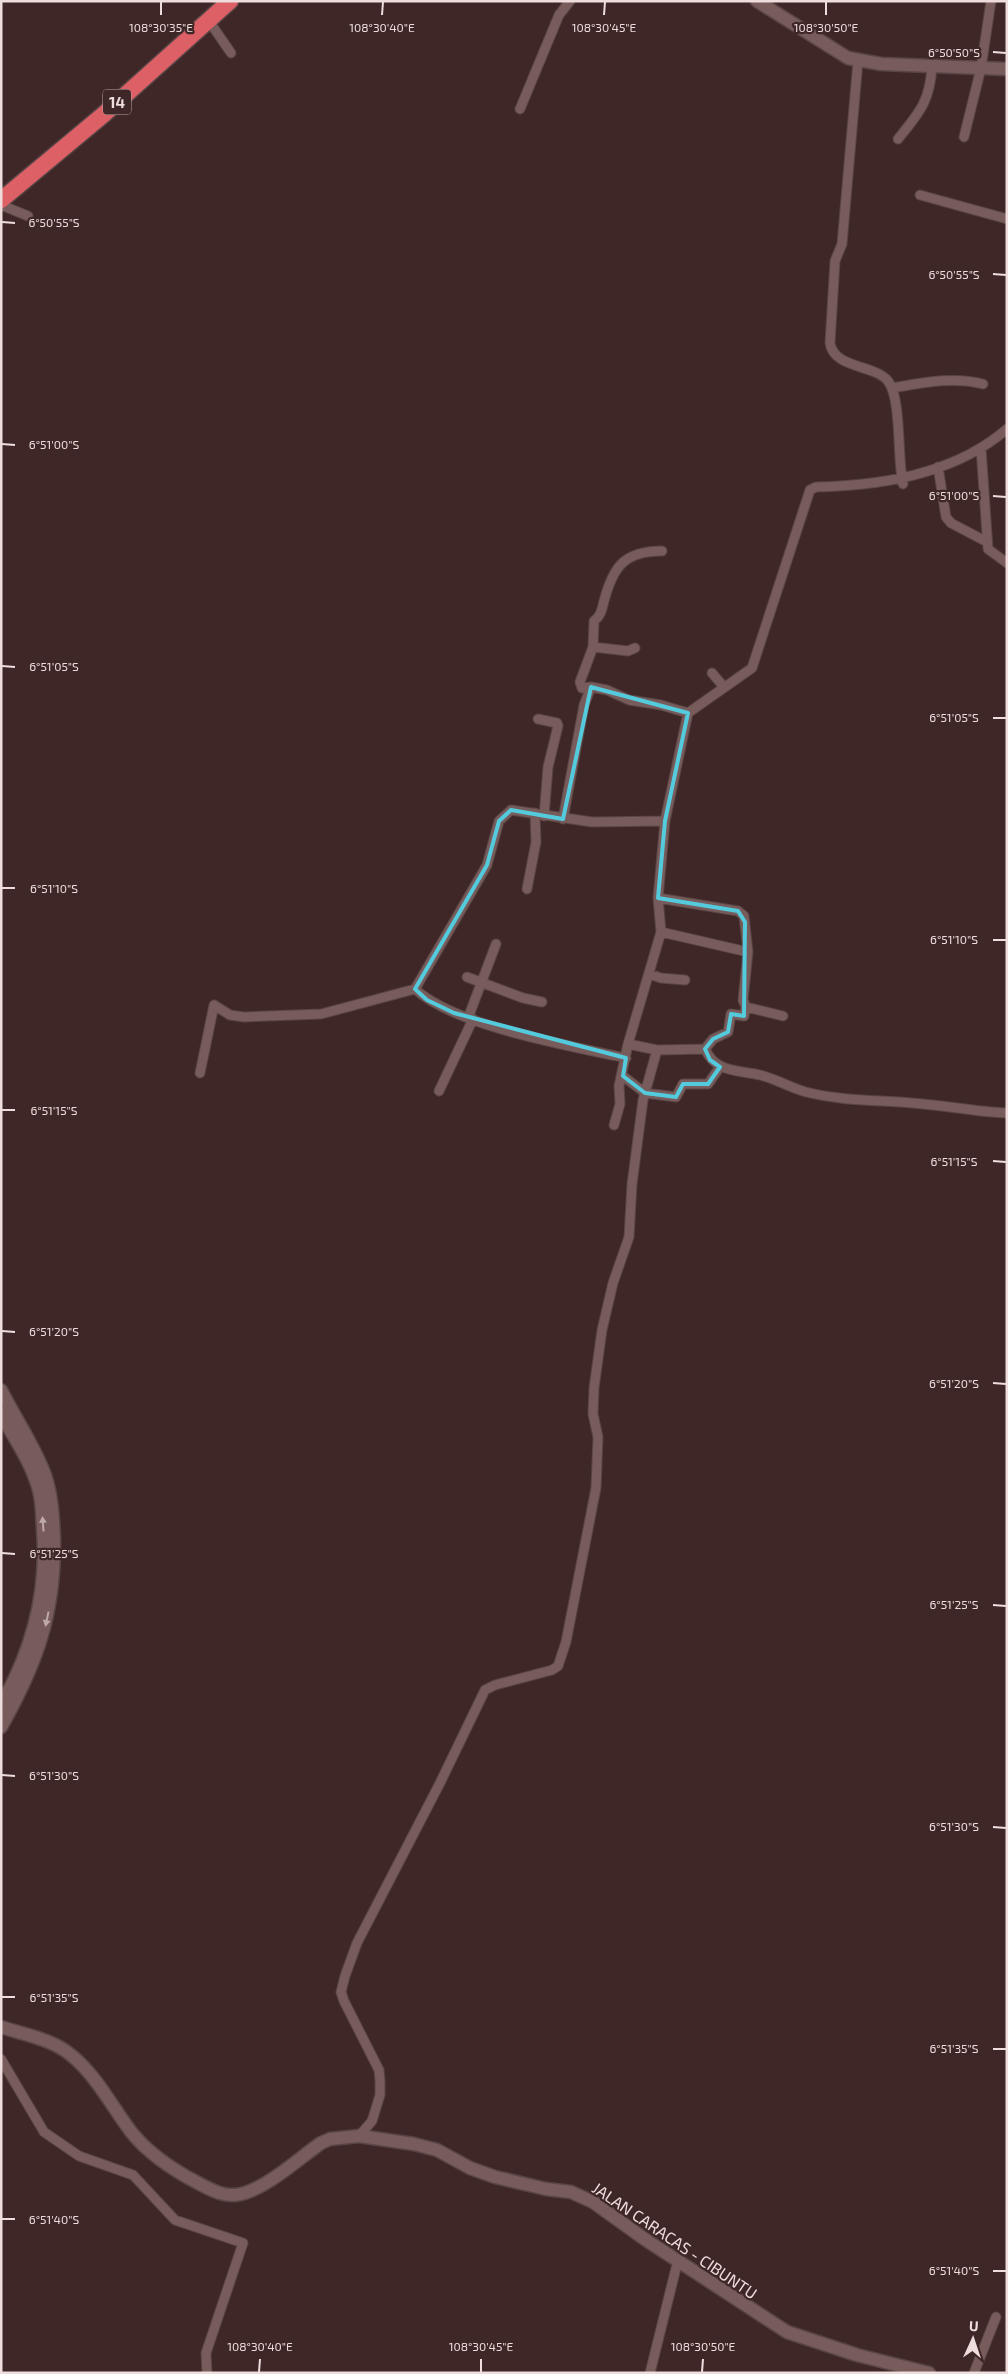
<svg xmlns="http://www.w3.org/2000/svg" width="1008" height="2374" font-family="'Exo 2',sans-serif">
<rect width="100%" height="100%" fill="#3f2727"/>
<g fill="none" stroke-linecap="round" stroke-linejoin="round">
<defs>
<path id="street" d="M209 21 231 53
M858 61 842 244 835 261 830 343C834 369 874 364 888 381 902 399 897 460 903 484
M520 109 559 15 570 1
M964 137 981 68 991 1
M898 139C919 113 930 102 932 66
M920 195 1007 219
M1 205 28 216
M892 388C921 383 954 376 983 384
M981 448 988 549 1007 563
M938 467 946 517 951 523 987 542
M593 647 628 651 635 648
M712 673 724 687
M591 687 582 688 580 682 593 647 594 621C601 616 602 609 604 601 613 567 624 551 662 551
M538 719 557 723 558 726 548 767 544 816
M563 819 584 705 591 687 607 690 629 700 661 705 688 713 752 668 810 490 816 487C882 486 955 474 1007 429
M527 889 536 842 535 813
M658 898 738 911 744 916 748 952 743 1000 746 1007 744 1016 731 1014 728 1032 713 1039 705 1049C716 1073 738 1070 760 1075 776 1079 791 1088 806 1092 841 1101 877 1100 912 1103 944 1105 975 1112 1007 1113
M661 932 748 952
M649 974 661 978 685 980
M467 977 523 998 542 1002
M415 989C455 1026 570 1046 626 1058
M746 1007 783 1016
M468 1018 496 944
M628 1044 657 1050 705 1049
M200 1073 214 1005 230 1015 244 1017 321 1014 415 989 487 865 499 821 511 810 592 822 665 821
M623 1076 645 1093 676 1097 683 1084H708L720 1067
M439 1091 473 1019
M614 1125 620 1104 619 1086 628 1044 661 932 658 898 665 821 688 713
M1 2059 44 2132 79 2156 133 2175 175 2220 243 2243 206 2353 207 2373
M359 2136 372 2121 380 2095V2081L379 2070 344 2001 341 1992 345 1976 357 1943 440 1783 485 1690 495 1685 552 1670 558 1666 566 1642 596 1488 598 1437 593 1414 594 1388 602 1330 613 1283 629 1237 632 1184 643 1100 657 1050
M650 2373 678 2260
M974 2373 996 2317"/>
<path id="secondary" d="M757 1 848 58 881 64 1007 69
M1 1390C15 1418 34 1445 45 1475 52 1495 53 1518 54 1539 55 1613 37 1663 1 1727
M1 1413C12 1436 28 1456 36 1481 42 1496 42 1513 43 1530 48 1592 32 1651 1 1705
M1 2027C25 2035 52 2039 71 2055 97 2076 112 2107 132 2133 150 2155 173 2170 198 2183 211 2190 225 2198 241 2194 267 2188 298 2159 321 2143L330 2139 359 2136 414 2144 437 2150 470 2168 495 2177 546 2189 571 2192 593 2202 646 2240 787 2332 857 2355 929 2373"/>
<path id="highway" d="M1 200 103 115 230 1"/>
</defs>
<use href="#street" stroke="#594545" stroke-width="11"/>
<use href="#secondary" stroke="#594545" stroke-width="15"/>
<use href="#highway" stroke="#594545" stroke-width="19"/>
<use href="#street" stroke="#785b5b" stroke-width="9"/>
<use href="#secondary" stroke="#785b5b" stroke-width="12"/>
<use href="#highway" stroke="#de6067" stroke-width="16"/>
</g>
<defs><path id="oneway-solid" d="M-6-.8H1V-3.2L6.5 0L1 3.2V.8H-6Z" transform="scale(1.25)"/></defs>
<g fill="#bfa9a8">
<use href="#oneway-solid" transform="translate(43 1524) rotate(-94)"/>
<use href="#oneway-solid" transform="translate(47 1619) rotate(102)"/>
</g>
<path fill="none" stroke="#53cbdc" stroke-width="4" stroke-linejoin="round" d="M591 687 688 713 665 821 658 898 738 911 745 922 744 1016 731 1014 728 1032 713 1039 705 1049 710 1060 720 1067 708 1084H683L676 1097 645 1093 623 1076 626 1058 454 1013 427 1000 415 989 487 865 499 821 511 810 563 819Z"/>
<path fill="none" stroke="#eedddc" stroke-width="2" d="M161 15V2M382 15 383 2M604 15 605 2M826 15V2M993 52 1006 53M2 222 15 223M993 274 1006 275M2 444 15 445M993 496 1006 497M2 666 15 667M993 718H1006M2 888H15M993 940H1006M2 1110H15M993 1161 1006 1162M2 1331 15 1332M993 1383 1006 1384M2 1553 15 1554M993 1605 1006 1606M2 1775 15 1776M993 1827 1006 1828M2 1997H15M993 2049H1006M2 2219H15M993 2271H1006M259 2372 260 2359M481 2372V2359M702 2372 703 2359"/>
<g text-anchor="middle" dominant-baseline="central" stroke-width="4.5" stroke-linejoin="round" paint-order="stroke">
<rect fill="#3f2727" stroke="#baa6a6" stroke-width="1" x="103" y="89.5" width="28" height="25" rx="4"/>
<g font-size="15" font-weight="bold" fill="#eedddc">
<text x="117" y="102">14</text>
</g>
<g font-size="16" fill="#eedddc" stroke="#3f2727">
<text transform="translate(675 2240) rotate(34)">JALAN CARACAS - CIBUNTU</text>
</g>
</g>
<g font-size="12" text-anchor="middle" fill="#eedddc" stroke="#3f2727" stroke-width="4.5" stroke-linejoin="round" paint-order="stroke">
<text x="161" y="32">108°30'35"E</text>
<text x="382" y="32">108°30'40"E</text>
<text x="604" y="32">108°30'45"E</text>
<text x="826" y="32">108°30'50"E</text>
<text x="954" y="57">6°50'50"S</text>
<text x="54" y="227">6°50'55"S</text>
<text x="954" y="279">6°50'55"S</text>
<text x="54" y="449">6°51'00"S</text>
<text x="954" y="500">6°51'00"S</text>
<text x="54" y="671">6°51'05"S</text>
<text x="954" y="722">6°51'05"S</text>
<text x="54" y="893">6°51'10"S</text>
<text x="954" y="944">6°51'10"S</text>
<text x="54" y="1115">6°51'15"S</text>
<text x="954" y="1166">6°51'15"S</text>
<text x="54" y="1336">6°51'20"S</text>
<text x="954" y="1388">6°51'20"S</text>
<text x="54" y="1558">6°51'25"S</text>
<text x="954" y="1609">6°51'25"S</text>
<text x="54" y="1780">6°51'30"S</text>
<text x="954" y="1831">6°51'30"S</text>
<text x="54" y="2002">6°51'35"S</text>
<text x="954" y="2053">6°51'35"S</text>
<text x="54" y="2224">6°51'40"S</text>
<text x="954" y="2275">6°51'40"S</text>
<text x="260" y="2351">108°30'40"E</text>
<text x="481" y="2351">108°30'45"E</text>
<text x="703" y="2351">108°30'50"E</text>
</g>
<rect width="1008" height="2374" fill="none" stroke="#eedddc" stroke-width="5"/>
<g transform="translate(973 2339) rotate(3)" stroke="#3f2727" stroke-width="4" paint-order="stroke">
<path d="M0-4L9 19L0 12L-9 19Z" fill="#eedddc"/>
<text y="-8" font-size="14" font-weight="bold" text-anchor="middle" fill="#eedddc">U</text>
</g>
</svg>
